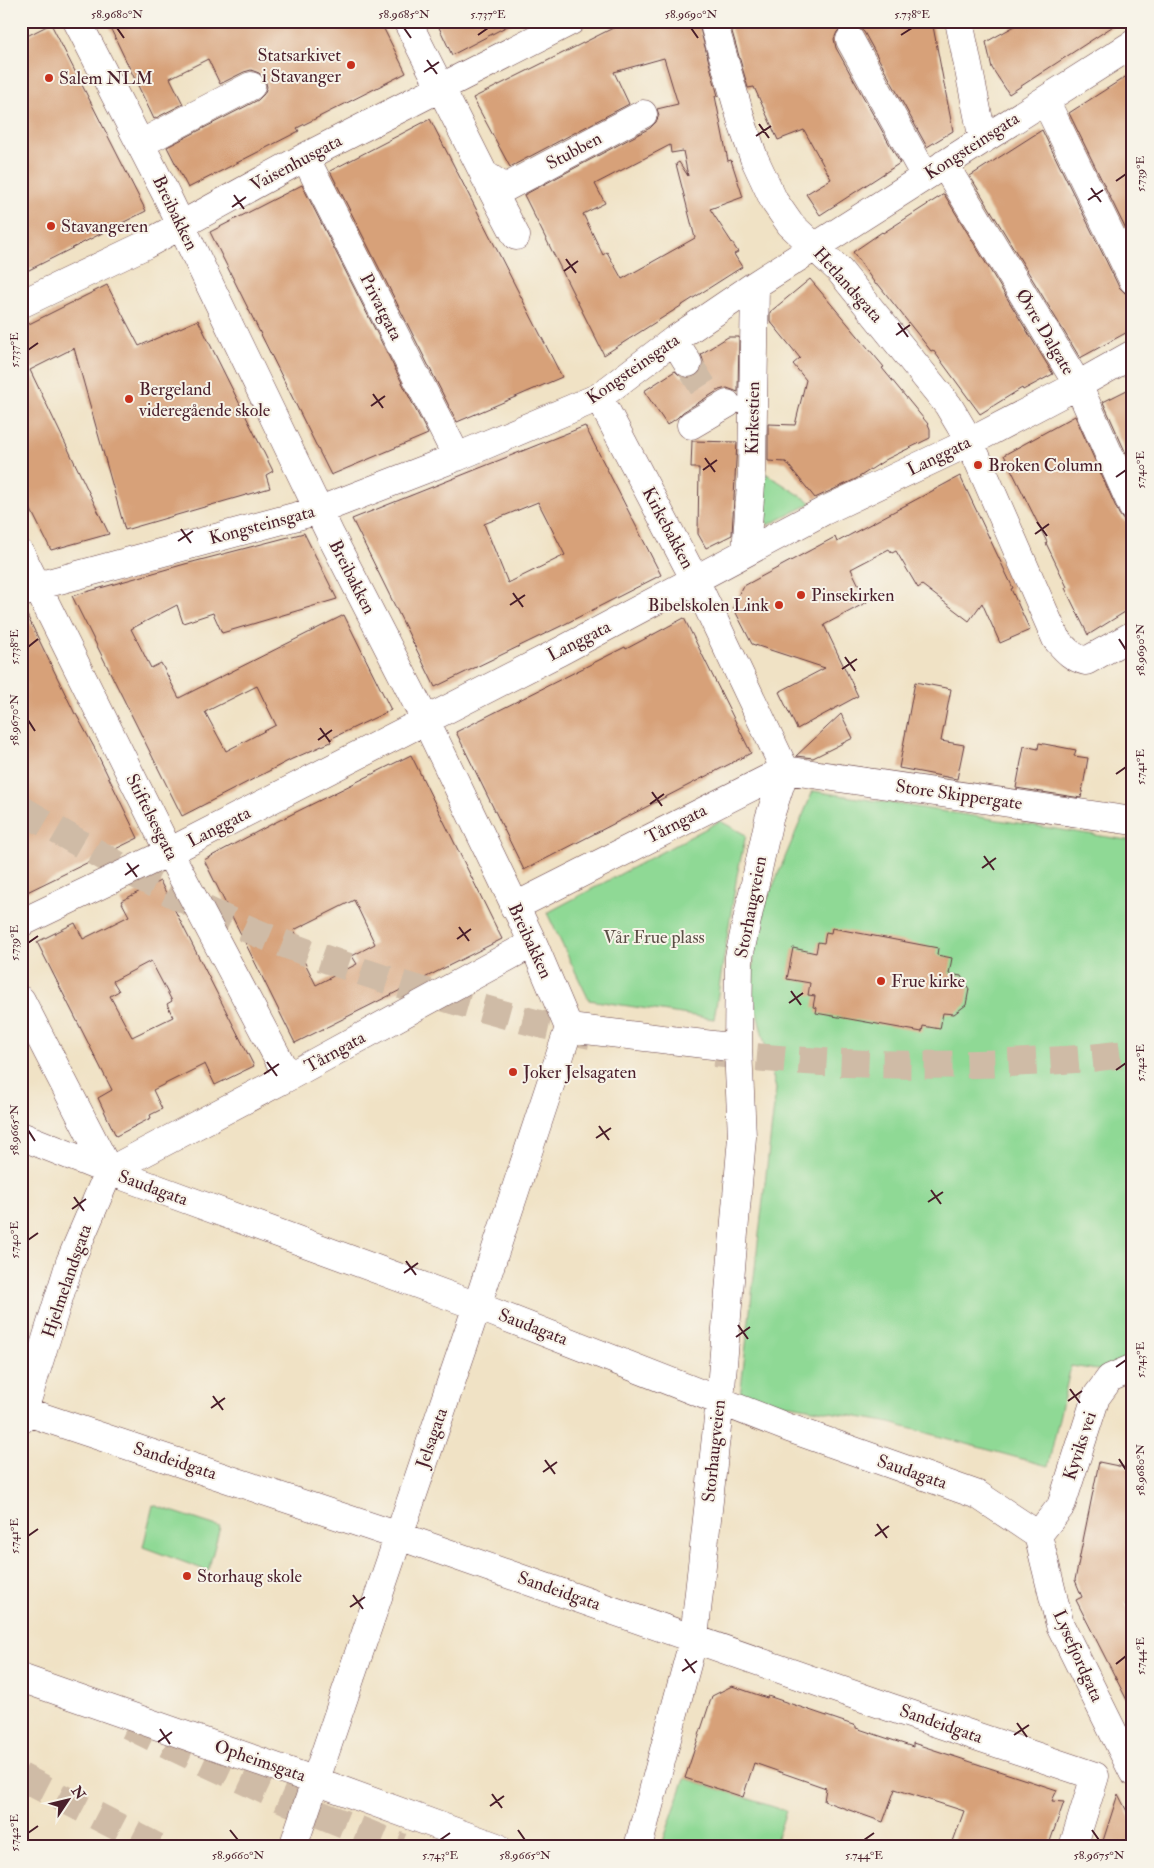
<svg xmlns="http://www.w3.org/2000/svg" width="1154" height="1868" font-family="'IM FELL Double Pica',serif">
<rect width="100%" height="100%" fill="#f7f3e8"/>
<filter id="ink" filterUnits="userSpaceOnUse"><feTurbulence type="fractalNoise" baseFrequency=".02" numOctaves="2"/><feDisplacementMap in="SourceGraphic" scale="10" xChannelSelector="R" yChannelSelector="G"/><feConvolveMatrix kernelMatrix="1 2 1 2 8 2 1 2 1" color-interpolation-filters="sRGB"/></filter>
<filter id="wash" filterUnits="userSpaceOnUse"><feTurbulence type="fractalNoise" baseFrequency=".0096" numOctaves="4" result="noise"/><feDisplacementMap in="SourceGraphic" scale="20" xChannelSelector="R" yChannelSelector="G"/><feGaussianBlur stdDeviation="1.12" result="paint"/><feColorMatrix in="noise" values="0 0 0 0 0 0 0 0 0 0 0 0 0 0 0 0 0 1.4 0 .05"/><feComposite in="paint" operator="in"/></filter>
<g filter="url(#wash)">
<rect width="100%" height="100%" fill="#f0e2c5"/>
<path fill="#8fd995" stroke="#6c7c60" d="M762 471 812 503 768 525 762 513Z
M813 791 1133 841V1357L1104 1371 1071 1366 1048 1466 886 1422 740 1396 776 1089 751 989 757 924Z
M720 821 746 835 737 875 714 1019 589 1000 547 913Z
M153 1505 220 1527 208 1571 143 1547Z
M685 1778 786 1811 774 1847H661Z"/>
<g id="blocks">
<path fill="#d7a179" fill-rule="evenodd" d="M107 21H380L406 73 297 128 299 131 188 188 167 147 258 100 264 94 267 87 265 79 259 73 251 70 244 72 220 84 208 59 170 78 183 104 154 119Z
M436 21H517L452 55Z
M627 21H698L718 96H715L728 161 731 160 743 197 710 209 738 252 734 254 742 267 604 355 524 195 650 128 656 122 659 115 657 109 678 104 664 58 614 72 629 104 510 167 473 98ZM670 145 671 153 683 151 688 176 679 162 676 164 695 238 622 279 607 252 603 255 583 214 605 203 595 184Z
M729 21H803L804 26 821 21H932L953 131 927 147 864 32 858 27 851 24 842 27 837 32 834 39 836 48 900 163 820 215 806 194 831 179 804 130 778 140 754 87 748 88Z
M1024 21H1121L1009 94 992 68 986 42Z
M51 24 146 211 21 274V39Z
M1133 72V244L1069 113Z
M430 119 562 377 457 422 330 171Z
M1042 130 1119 287 1125 293 1133 295V329L1080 358 970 176Z
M302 185 428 434 331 475 210 232Z
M944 194 1053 374 1023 390 1022 388 980 414 933 350 931 351 878 284 876 285 853 252 882 232 883 233Z
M810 279 884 367 882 368 928 424 930 429V438L887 459 856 479 815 498 786 462 768 461V424L795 425 806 380 793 364 800 358 770 321V312Z
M107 285 139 346 198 320 273 471 266 475 270 488 125 530 74 348 30 370 109 534 51 550 21 490V328Z
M728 337H739L738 392 727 388 719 390 683 412 677 418 667 425 644 391 675 371 680 376 688 379 696 376 701 371 704 363 701 354Z
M1133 387V469L1103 402Z
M1075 416 1119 514 1124 521 1133 523V607L1088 635 1065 588 1067 587 1046 543 1047 542 1004 455Z
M585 426 661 575 563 625 435 687 352 519ZM538 502 565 555 508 583 484 524Z
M692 441 737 442 732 535 706 548 698 534 699 468H691Z
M960 476 1013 588 1011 589 1030 630 1000 643 982 603 969 621 922 585 918 588 896 551 892 553 889 549 851 569 867 602 824 625 858 696 797 729 779 692 825 668 752 644 733 607 742 587 835 537 837 542Z
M304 533 337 599 222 633 213 613 183 623 177 605 131 629 151 668 161 663 179 698 344 615 391 710 330 739 331 742 292 759 182 816 72 596 185 564ZM257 686 276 725 226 751 205 712Z
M21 609H24L75 714H76L94 747 138 838 21 895Z
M684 618 751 753 524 870 456 732 625 647 626 649Z
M915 682 951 689 941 741 964 745 957 779 899 768Z
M841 714 853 738 813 758 796 756Z
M1039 743 1076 750 1074 756 1088 758 1081 798 1016 788 1024 746 1038 749Z
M411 755 502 939 295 1043 204 860 272 824ZM354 900 375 944 352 956 357 964 316 985 297 947 302 945 294 930Z
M160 881 254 1066 215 1085 205 1064 153 1090 162 1109 150 1115 151 1118 116 1136 98 1098 112 1090 37 942 75 923 83 939 129 916 121 901ZM151 961 172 1001 167 1004 173 1017 132 1037 110 996 119 991 113 981Z
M832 928 938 948 937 955 952 958 949 974 961 976 969 989 966 1005 954 1014 943 1013 940 1029 923 1026 922 1032 816 1013 817 1008 813 1007 815 996 808 995 810 983 787 979 793 948 816 953 818 942 824 943 826 932 831 933Z
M1099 1462 1133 1469V1546L1129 1565 1133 1573V1599L1125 1603 1133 1618V1712L1076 1600 1082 1597 1075 1580Z
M732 1686 767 1698 768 1696 856 1726V1728L913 1747V1743L1057 1790 1052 1801 1064 1802 1048 1847H951L964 1811 895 1789 883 1822 824 1801 826 1788 754 1763 743 1797 685 1778 712 1696Z
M1118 1794 1133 1823V1847H1101Z"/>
</g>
</g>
<g filter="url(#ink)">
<use href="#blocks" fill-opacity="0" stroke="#633c42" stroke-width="1"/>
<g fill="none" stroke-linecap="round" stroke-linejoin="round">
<path stroke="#cfbba6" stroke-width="28" stroke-dasharray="28 14" stroke-linecap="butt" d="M688 363 710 398"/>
<path stroke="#cfbba6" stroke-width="28" stroke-dasharray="28 14" stroke-linecap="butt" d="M21 809C106 860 194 909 287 945 343 966 401 985 459 1002 502 1014 546 1027 591 1035
M715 1053C812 1064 909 1067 1008 1063 1049 1061 1092 1059 1133 1053"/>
<path stroke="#cfbba6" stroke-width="28" stroke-dasharray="28 14" stroke-linecap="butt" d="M128 1725 177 1749 292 1803 401 1847
M21 1777 157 1847"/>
<defs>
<path id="minor" d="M77 21 165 192 331 536 425 719 533 943 569 1028
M407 21 484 174 505 188 643 114
M713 21 743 126 754 158 774 201 790 224 839 270 948 405 970 442 1056 639C1065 649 1072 658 1086 661L1133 635
M959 21 983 140
M850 40 925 176
M1045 100 1133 280
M140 144 251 86
M305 157 457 457
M944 164 1078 385 1133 508
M484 175 516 236
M21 304 145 245 305 157 571 21
M674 340 688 363
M599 397 695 580 785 770
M691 425 727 404
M746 552 752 471 755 285
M21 554 169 852 288 1077
M21 594 37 586 320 510 457 457 599 397 674 340 755 285 1133 44
M785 770 1133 821
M514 907 785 770
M21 923 169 852 559 652 824 511 970 442 1078 385 1133 354
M21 1000 109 1171
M569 1028 738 1048
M21 1136 109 1171 477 1306 789 1428 978 1495 1038 1535
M109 1171 288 1077 533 943
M21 1410 399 1536 889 1707 1095 1776
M21 1420 70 1262 109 1171
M1038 1535 1060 1625 1133 1772
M1038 1535 1061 1506 1096 1397 1110 1378 1133 1368
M21 1678 316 1781 497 1847
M293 1847 477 1306 569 1028
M638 1847 694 1638 720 1400 742 1137 738 1048 739 957 769 819 785 770
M1073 1847 1095 1776"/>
</defs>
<use href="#minor" stroke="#633c42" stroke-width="29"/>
<use href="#minor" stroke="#fff" stroke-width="28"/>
</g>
</g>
<path fill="none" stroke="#4a1f2b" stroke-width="2" d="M117 28 124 38M404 28 411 38M691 28 698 38M478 35 488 28M901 35 912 28M427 60 437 74M424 72 439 62M759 124 769 138M756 136 771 126M1116 181 1126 174M1091 188 1101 202M234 195 244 209M1088 200 1103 190M232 207 246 197M566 259 576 273M564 271 578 261M898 323 908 337M896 335 910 325M28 350 38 343M373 394 383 408M371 406 385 396M705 458 715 472M703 470 717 460M1116 477 1126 470M1037 522 1047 536M181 529 191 543M1035 534 1049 524M178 541 193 531M513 593 523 607M510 605 525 595M1119 639 1126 650M28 647 38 639M845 657 855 671M842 669 857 659M28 720 35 731M320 728 330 742M318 740 332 730M1116 774 1126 767M652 792 662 806M650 804 664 794M984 856 994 870M127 863 137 877M982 868 996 858M125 875 139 865M459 927 469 941M457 939 471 929M28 943 38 936M791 991 801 1005M789 1003 803 993M267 1062 277 1076M1116 1070 1126 1063M264 1074 279 1064M599 1126 609 1140M28 1130 35 1141M596 1138 611 1128M931 1190 941 1204M74 1197 84 1211M928 1202 943 1192M72 1209 86 1199M28 1240 38 1233M406 1261 416 1275M404 1273 418 1263M738 1325 748 1339M736 1337 750 1327M1116 1367 1126 1360M1070 1389 1080 1403M213 1396 223 1410M1068 1401 1082 1391M211 1408 225 1398M1119 1459 1126 1470M545 1460 555 1474M543 1472 557 1462M877 1524 887 1538M28 1536 38 1529M875 1536 889 1526M353 1595 363 1609M350 1607 365 1597M685 1659 695 1673M1116 1664 1126 1656M682 1671 697 1661M1017 1723 1027 1737M160 1729 170 1744M1014 1735 1029 1725M158 1742 172 1732M492 1794 502 1808M490 1806 504 1796M230 1830 238 1840M518 1830 525 1840M1092 1830 1099 1840M28 1833 38 1826M440 1840 450 1833M864 1840 874 1833"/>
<g fill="#c8321e" stroke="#f7f3e8" stroke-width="2">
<circle cx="351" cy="65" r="5"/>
<circle cx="49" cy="78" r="5"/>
<circle cx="51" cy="226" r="5"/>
<circle cx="129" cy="399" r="5"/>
<circle cx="978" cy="465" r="5"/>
<circle cx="801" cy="595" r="5"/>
<circle cx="779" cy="605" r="5"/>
<circle cx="881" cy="981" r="5"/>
<circle cx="513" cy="1072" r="5"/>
<circle cx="187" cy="1576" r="5"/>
</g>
<g text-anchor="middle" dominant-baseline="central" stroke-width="4" stroke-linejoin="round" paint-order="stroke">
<g font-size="18" fill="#4a1f2b" stroke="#f7f3e8" text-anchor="start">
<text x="341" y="55" text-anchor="end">Statsarkivet<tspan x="341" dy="21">i Stavanger</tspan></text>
<text x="59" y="78">Salem NLM</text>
<text x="61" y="226">Stavangeren</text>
<text x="139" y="389">Bergeland<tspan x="139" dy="21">videregående skole</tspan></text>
<text x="988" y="465">Broken Column</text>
<text x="811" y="595">Pinsekirken</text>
<text x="769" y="605" text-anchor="end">Bibelskolen Link</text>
<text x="891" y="981">Frue kirke</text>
<text x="523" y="1072">Joker Jelsagaten</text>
<text x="197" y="1576">Storhaug skole</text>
</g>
<g font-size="18" fill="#4a1f2b" stroke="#f7f3e8">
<text transform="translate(972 146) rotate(-33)">Kongsteinsgata</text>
<text transform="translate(574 151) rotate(-28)">Stubben</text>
<text transform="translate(296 163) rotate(-28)">Vaisenhusgata</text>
<text transform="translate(175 213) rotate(64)">Breibakken</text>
<text transform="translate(848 285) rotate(48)">Hetlandsgata</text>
<text transform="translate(381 307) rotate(63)">Privatgata</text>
<text transform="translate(1045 332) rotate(59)">Øvre Dalgate</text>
<text transform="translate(633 369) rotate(-35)">Kongsteinsgata</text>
<text transform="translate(753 418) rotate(-89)">Kirkestien</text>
<text transform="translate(939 456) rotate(-26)">Langgata</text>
<text transform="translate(262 525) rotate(-15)">Kongsteinsgata</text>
<text transform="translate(668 528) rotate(62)">Kirkebakken</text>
<text transform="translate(352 577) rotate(63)">Breibakken</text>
<text transform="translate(579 641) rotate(-27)">Langgata</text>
<text transform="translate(959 795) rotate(8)">Store Skippergate</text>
<text transform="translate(152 817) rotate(63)">Stiftelsesgata</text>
<text transform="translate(676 824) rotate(-27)">Tårngata</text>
<text transform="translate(219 827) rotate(-27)">Langgata</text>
<text transform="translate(751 907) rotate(-79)">Storhaugveien</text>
<text transform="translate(530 941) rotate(65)">Breibakken</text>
<text transform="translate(335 1052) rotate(-29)">Tårngata</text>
<text transform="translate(153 1188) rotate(20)">Saudagata</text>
<text transform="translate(67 1281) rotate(-71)">Hjelmelandsgata</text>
<text transform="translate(533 1327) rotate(21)">Saudagata</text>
<text transform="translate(432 1438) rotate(-71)">Jelsagata</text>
<text transform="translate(1080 1446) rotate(-72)">Kyviks vei</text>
<text transform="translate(714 1451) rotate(-84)">Storhaugveien</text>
<text transform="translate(175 1461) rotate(18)">Sandeidgata</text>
<text transform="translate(912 1472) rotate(19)">Saudagata</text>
<text transform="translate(559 1591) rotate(19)">Sandeidgata</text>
<text transform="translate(1078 1656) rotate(66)">Lysefjordgata</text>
<text transform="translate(941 1724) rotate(19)">Sandeidgata</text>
<text transform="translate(260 1761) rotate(19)">Opheimsgata</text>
</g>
<g font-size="18" fill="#5b4e46" stroke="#f7f3e8">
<text x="654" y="937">Vår Frue plass</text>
</g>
</g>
<rect width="1154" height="1868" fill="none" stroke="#f7f3e8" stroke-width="55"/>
<g transform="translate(68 1800) rotate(55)" stroke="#f7f3e8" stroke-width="4" paint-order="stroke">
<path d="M0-4L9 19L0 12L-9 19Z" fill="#4a1f2b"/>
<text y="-8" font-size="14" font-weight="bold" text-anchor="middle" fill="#4a1f2b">N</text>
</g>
<rect x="28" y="28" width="1098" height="1812" fill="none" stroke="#4a1f2b" stroke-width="2"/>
<g font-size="12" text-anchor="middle" fill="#4a1f2b">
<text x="117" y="18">58.9680°N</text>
<text x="404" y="18">58.9685°N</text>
<text x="488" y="18">5.737°E</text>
<text x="691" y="18">58.9690°N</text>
<text x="912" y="18">5.738°E</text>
<text transform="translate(1140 174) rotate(-90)" y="4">5.739°E</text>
<text transform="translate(14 350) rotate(-90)" y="4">5.737°E</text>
<text transform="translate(1140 470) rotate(-90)" y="4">5.740°E</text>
<text transform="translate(14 647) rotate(-90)" y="4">5.738°E</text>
<text transform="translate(1140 650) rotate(-90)" y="4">58.9690°N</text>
<text transform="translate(14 720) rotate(-90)" y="4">58.9670°N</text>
<text transform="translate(1140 767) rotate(-90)" y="4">5.741°E</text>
<text transform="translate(14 943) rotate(-90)" y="4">5.739°E</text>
<text transform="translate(1140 1063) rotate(-90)" y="4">5.742°E</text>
<text transform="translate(14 1130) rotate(-90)" y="4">58.9665°N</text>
<text transform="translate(14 1240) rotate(-90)" y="4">5.740°E</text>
<text transform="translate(1140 1360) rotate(-90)" y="4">5.743°E</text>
<text transform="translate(1140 1470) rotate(-90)" y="4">58.9680°N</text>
<text transform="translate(14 1536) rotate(-90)" y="4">5.741°E</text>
<text transform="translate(1140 1656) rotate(-90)" y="4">5.744°E</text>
<text transform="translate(14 1833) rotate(-90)" y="4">5.742°E</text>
<text x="238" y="1859">58.9660°N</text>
<text x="440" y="1859">5.743°E</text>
<text x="525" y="1859">58.9665°N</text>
<text x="864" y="1859">5.744°E</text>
<text x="1099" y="1859">58.9675°N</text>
</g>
</svg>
